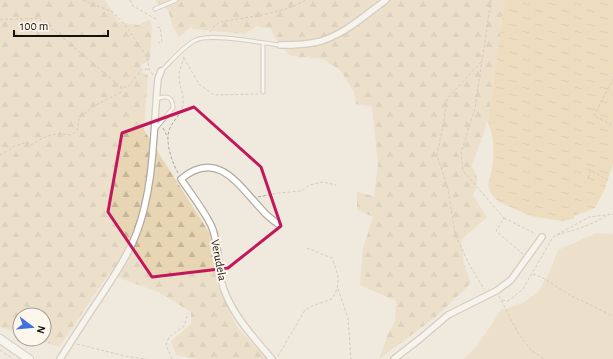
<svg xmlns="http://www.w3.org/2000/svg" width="613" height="359" font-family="'Alegreya Sans',sans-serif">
<defs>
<pattern id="forest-firs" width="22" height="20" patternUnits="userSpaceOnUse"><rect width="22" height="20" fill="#e7d5b3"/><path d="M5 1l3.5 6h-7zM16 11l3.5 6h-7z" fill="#c5b699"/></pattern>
<pattern id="water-ripples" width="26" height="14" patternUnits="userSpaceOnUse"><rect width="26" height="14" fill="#e8cc95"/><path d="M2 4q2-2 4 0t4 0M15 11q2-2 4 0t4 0" fill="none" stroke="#c6ae7f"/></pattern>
</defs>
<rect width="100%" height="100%" fill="#f0eade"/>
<path fill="url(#forest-firs)" d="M0 0H105L119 22 139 25 149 19 152 26 150 60 141 65V72L148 75 144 130 210 234 217 284 237 327 267 359H194L176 355 171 341 191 324V312L158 292 109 274 59 347 36 339H44V315H20V333L0 327Z
M155 0H505L488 122 486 123C484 138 476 151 472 166 479 178 479 182 473 195L487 217 461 240 464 264 471 283 437 316 379 359 388 334 395 321 396 301 360 285 363 248 373 217 357 210V192L374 196 378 163 372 107 356 104 354 92 340 70 323 59 290 56 275 38 271 29 257 26 245 34 193 29 191 27 179 37 173 27 168 10 156 2Z"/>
<path fill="#e7d5b3" d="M596 233 613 234V359H463L477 346 501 310 523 303 538 292 550 271 558 250Z"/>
<path fill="url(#water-ripples)" d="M505 0H613V123L612 125 613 126V164L604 191 595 208 574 216V219L562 221 531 216 499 202 492 195 488 186C494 161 497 147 488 122Z"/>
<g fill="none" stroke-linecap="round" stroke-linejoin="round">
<defs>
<path id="service" d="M155 9 176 0
M161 71C171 62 184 45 196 40 211 33 261 43 280 45
M263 92V43
M156 128 173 108C173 96 166 95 156 99"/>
<path id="minor" d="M280 45C292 45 305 45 317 42 343 36 365 15 386 0
M60 359C74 337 88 315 103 293 115 274 129 254 137 232 155 183 153 130 158 79L161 71
M272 359C252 336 228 310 221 280 217 262 219 242 211 225 203 209 191 194 181 179 218 148 239 186 263 211 267 216 273 220 278 224
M394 359 421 338 448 315 496 291 511 280 542 237"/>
<path id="secondary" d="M0 339 29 359"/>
</defs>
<use href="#service" stroke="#b0aa9f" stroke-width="5"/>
<use href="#minor" stroke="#b0aa9f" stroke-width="8"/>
<use href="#secondary" stroke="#b0aa9f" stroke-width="10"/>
<path stroke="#aaa69c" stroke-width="1" stroke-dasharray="3 2" stroke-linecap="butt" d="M83 0 113 12 126 26 147 57 149 69 153 75
M130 0 133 6 156 19
M491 0 475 108 461 153 463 171 504 218 496 231 523 254
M0 20 39 18 121 87
M157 28 160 27 162 42 158 43
M210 32 214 26 220 22C246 17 283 14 306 0
M184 58 199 84 214 95 258 94
M481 62 447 99 443 126 437 155 448 189 455 234 468 262 484 289
M612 125 594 116 613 79
M163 128 167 136
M0 155 8 151 12 147 27 142 31 145C46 136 52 132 70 135L77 131 79 118 94 106 121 92V87H128L141 70 149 69
M588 169 608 180
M178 173C172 162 164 140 170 128 174 119 182 114 183 104 184 94 179 85 179 76 179 70 182 63 184 58L183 56
M588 178 591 171
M258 197 278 193 301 191 309 185 323 182 336 185
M574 212 575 215
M504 218 536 234
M557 235C575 230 592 225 608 215
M533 274 543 278 570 295 613 316
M338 289 348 318 351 359
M499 296 518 333 531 350 544 359
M502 300 507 301 511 299 523 289 553 237 589 217 613 214
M77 344 125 356 146 359
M0 350 13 359
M278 356 305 310 312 306 332 299C342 283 338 274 332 258L307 248
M172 359 166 345 169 337 184 326 188 313"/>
<use href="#service" stroke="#fff" stroke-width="3"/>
<use href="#minor" stroke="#fff" stroke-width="5.5"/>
<use href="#secondary" stroke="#fff" stroke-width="8"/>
</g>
<path d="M0 0H613V359H0ZM194 107 261 167 281 226 228 268 152 277 108 212 122 133Z" fill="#f0eade" fill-opacity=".55" fill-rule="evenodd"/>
<path fill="none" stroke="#c2185b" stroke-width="3" stroke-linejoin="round" d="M194 107 261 167 281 226 228 268 152 277 108 212 122 133Z"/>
<g text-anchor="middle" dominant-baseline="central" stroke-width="4" stroke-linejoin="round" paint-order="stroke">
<g font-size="12" fill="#151310" stroke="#fdf7eb">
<text transform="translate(219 260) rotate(79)">Verudela</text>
</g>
</g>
<g transform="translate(32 327) rotate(106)"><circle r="19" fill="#fdf7eb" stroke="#a09c93"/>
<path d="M0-3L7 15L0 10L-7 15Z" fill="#3f71e1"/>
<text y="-6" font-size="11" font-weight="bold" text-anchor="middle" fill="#151310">N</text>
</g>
<path d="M14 30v6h94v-6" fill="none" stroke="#151310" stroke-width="2"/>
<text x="20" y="30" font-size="12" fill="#151310" stroke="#fdf7eb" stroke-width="3" paint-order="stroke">100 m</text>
</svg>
